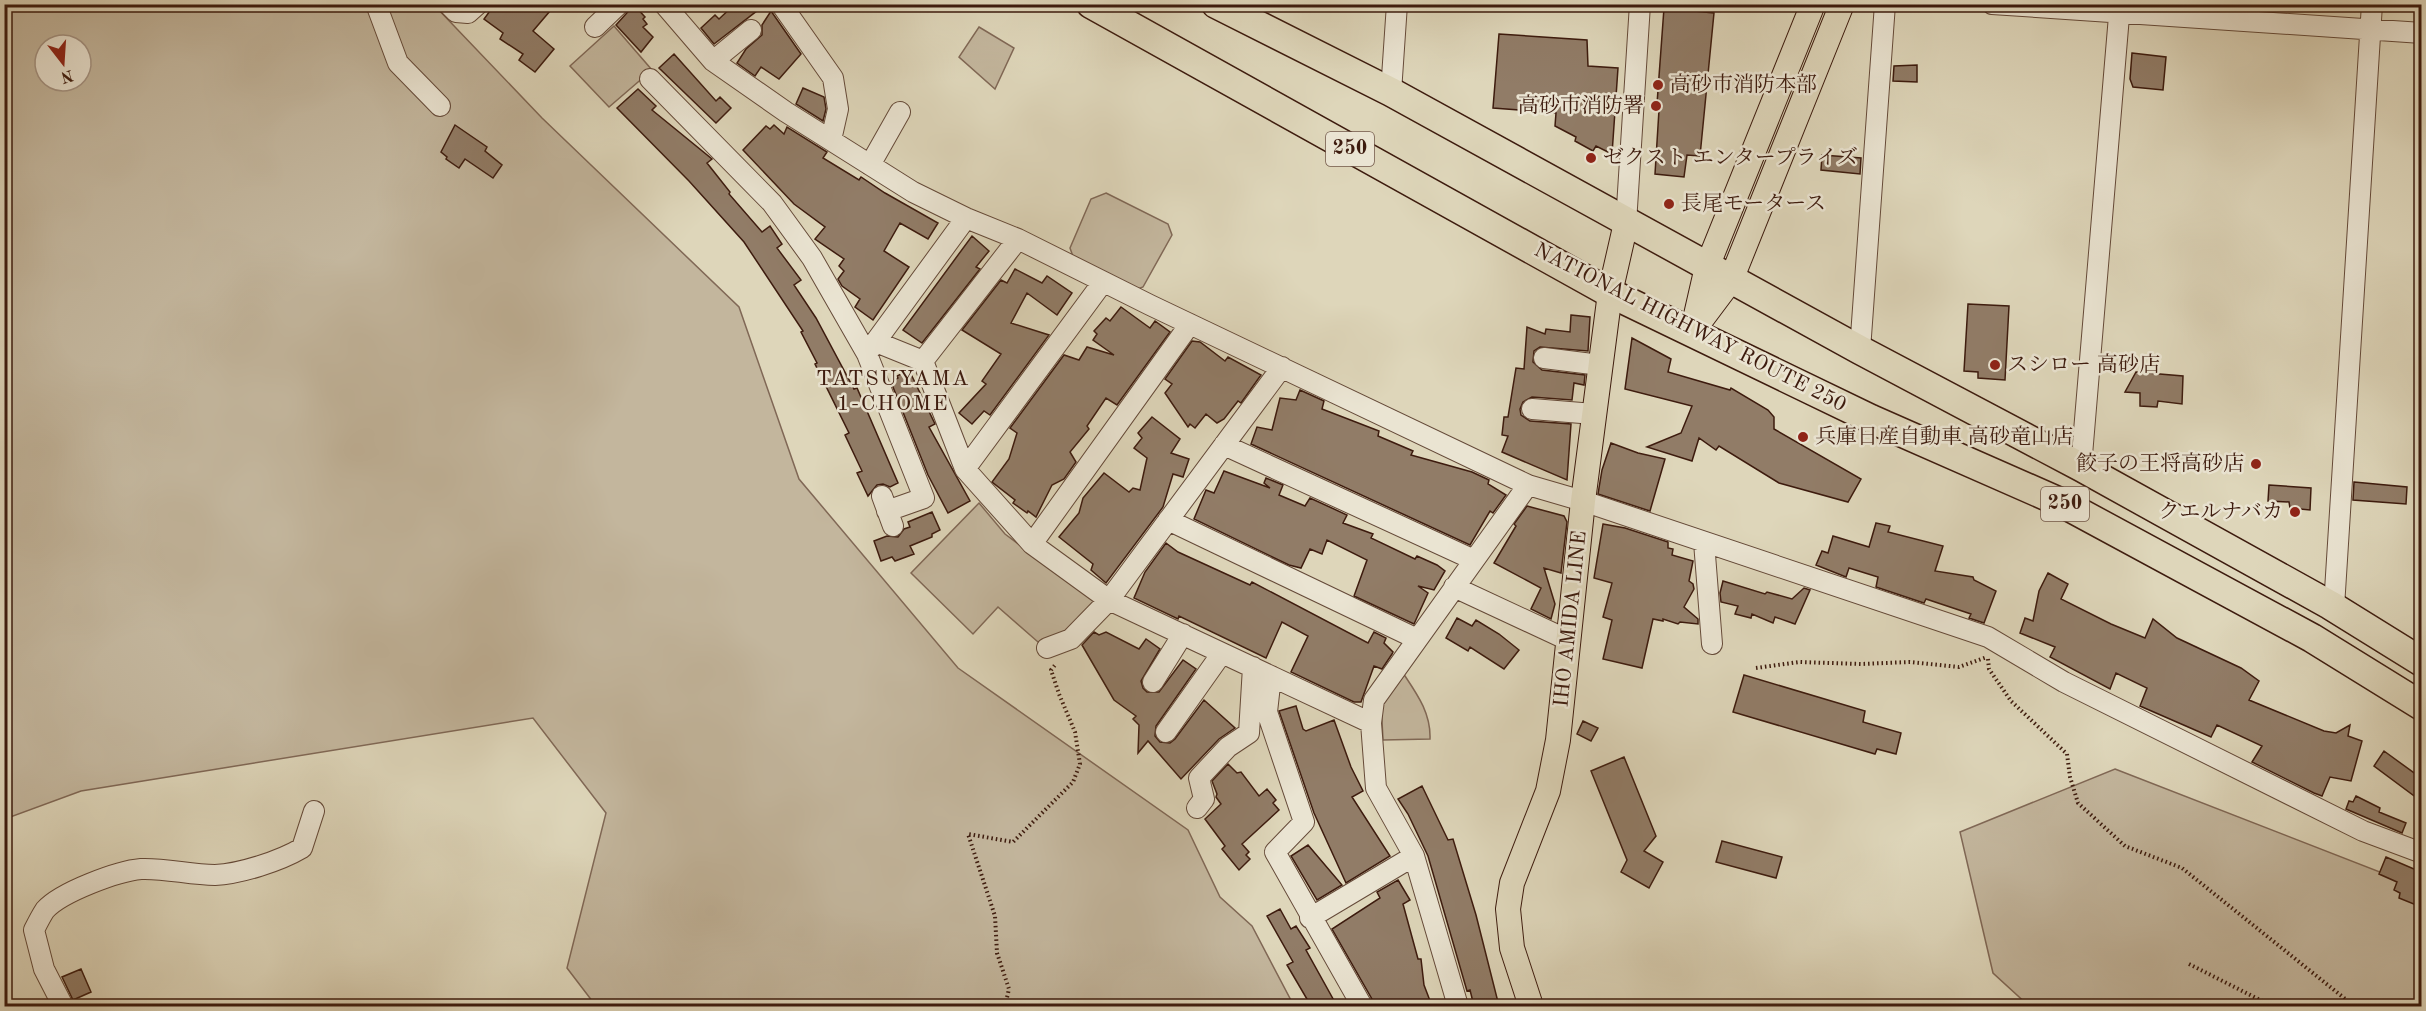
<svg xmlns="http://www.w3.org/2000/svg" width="2426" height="1011" font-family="'Old Standard TT','Noto Serif JP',serif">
<rect width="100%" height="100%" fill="#ded6ba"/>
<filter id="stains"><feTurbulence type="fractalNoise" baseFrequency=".00333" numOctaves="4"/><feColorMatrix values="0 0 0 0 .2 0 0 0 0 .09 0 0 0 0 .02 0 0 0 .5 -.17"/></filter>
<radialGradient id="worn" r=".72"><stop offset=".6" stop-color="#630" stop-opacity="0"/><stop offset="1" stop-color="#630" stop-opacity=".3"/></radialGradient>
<path fill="#c3b69d" stroke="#806856" stroke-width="1.5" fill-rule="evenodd" d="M5 5H434L542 118 739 307 799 479 958 668 1188 830 1220 897 1252 926 1294 1006H596L567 968 606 813 533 718 81 791 5 819ZM45 45H81V81H45Z
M614 26 652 70 609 107 570 66Z
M979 27 1014 48 995 89 959 57Z
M1106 193 1168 224 1172 235 1143 287 1133 291 1076 265 1070 248 1091 199Z
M979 503 1005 534 1061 576 1096 599 1072 628 1038 642 998 607 973 634 911 573Z
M1403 673C1417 694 1431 713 1430 739L1383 740 1381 702Z
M2115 769 2421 888V1006H2029L1993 973 1960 832Z"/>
<path fill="#917c67" stroke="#3d1b0e" stroke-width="1.5" d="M495 4H556L533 31 554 49 535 72 519 60 523 54 500 39 503 33 484 19Z
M735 4H766L714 44 701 28 715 15 719 19Z
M634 5 645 17 643 19 647 24 643 27 653 37 641 52 616 25Z
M1664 8 1714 13 1700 156 1687 155 1684 177 1655 174 1659 110 1657 104Z
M771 11 801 54 779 79 761 67 755 76 737 63 746 49 762 35V25Z
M1499 34 1587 40 1588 66 1618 68 1612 154 1596 146 1593 151 1575 141 1576 137 1555 126 1556 113 1493 108Z
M2132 53 2166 57 2163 90 2133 87 2130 79Z
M674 54 716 101 720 97 731 108 716 123 659 68Z
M1917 65V82L1893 81 1894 66Z
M803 88 824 97 826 109 823 121 796 104Z
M638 89 656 106 652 110 712 159 707 163 730 192 729 194 762 232 770 226 782 244 777 248 801 280 794 285 816 318 854 389 857 388 898 483 890 487 883 484 877 485 868 496 857 473 862 471 845 435 849 433 815 364 817 363 801 332 803 331 744 242 689 181 617 108Z
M455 125 487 147 485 151 502 165 493 178 465 159 459 168 446 159 447 157 441 152Z
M774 125 784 134 787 127 827 152 823 158 859 180 861 177 885 193 938 223 928 239 900 223 884 251 909 267 873 320 855 307 860 299 842 286 838 279 844 271 839 266 844 259 815 239 825 227 794 204 743 150 766 126 770 129Z
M1822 155 1861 158 1860 174 1821 170Z
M972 236 989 251 976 267 980 269 922 343 903 330Z
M1015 269 1042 283 1047 276 1072 293 1057 315 1027 293 1011 323 1049 335 990 415 984 411 972 424 959 413 986 384 982 381 1001 354 962 330 1001 280 1007 283Z
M1968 304 2009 306 2005 380 1978 378V372L1964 371Z
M1121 307 1150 328 1155 321 1170 332 1117 405 1106 398 1087 426 1089 429 1070 452 1076 462 1064 479 1052 485 1036 517 1028 511 1027 513 1013 503 1015 500 992 482 1009 459 1017 433 1010 428 1064 355 1079 360 1087 347 1114 355 1093 340 1097 334 1094 331 1106 318 1110 321Z
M1571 315 1590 317 1588 351 1540 347 1534 351 1533 362 1542 370 1585 375 1584 385 1574 383 1572 400 1532 397 1523 402 1520 409 1521 415 1530 421 1571 424 1567 480 1502 452 1508 436 1502 435 1504 417H1508L1516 368 1524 369 1527 327 1545 334 1546 329 1570 332Z
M1632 338 1671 359 1668 372 1730 390 1731 388 1768 410 1774 417V429L1861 479 1848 502 1779 483 1719 446 1716 450 1699 438 1692 461 1647 447 1681 433 1692 406 1625 389Z
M1192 341 1200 342 1225 361 1228 357 1261 375 1241 403 1238 401 1224 419 1217 423 1206 414 1195 428 1190 424 1188 427 1165 393 1172 384 1165 379Z
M909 370 935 424 929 427 970 501 948 513 928 475 891 382 898 378 897 376Z
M2136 372 2183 376 2182 404 2158 401 2157 407 2140 406V393L2125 392Z
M1300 390 1324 401 1322 409 1379 431 1378 436 1413 451 1411 455 1472 472 1489 480 1488 484 1506 495 1493 513 1490 511 1470 545 1251 444 1257 427 1272 430 1280 398 1296 400Z
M1152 417 1180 439 1171 453 1189 459 1183 477 1173 474 1163 507 1106 583 1091 570 1093 564 1059 537 1079 513 1083 498 1104 473 1129 492 1133 488 1140 490 1147 458 1134 448 1142 438 1138 433Z
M1611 443 1638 453 1665 459 1650 511 1598 494 1602 470Z
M1224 471 1270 488 1264 483 1266 478 1283 485 1279 495 1305 506 1310 498 1347 515 1343 523 1373 534 1371 538 1415 559 1417 556 1437 565 1445 571 1434 590 1418 586 1428 593 1414 624 1354 596 1367 560 1327 540 1322 554 1310 549 1301 568 1289 565 1194 519 1206 490 1214 493Z
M2354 482 2407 487 2406 504 2353 500Z
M2269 485 2311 488 2310 510 2290 508 2289 502 2268 501Z
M1527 506 1564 516 1567 522 1561 573 1544 568 1555 604 1551 619 1531 609 1541 588 1494 563 1516 526 1514 524Z
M932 512 940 530 932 534V537L910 546 914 554 895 561 892 557 881 561 874 541 887 536 898 537 904 529 910 527 908 522Z
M1876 523 1890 526 1888 532 1943 546 1935 571 1973 577 1974 580 1996 591 1984 623 1969 618 1971 614 1926 599 1924 603 1876 587 1878 577 1849 568 1846 577 1816 565 1822 551 1828 553 1833 536 1869 547Z
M1603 524 1625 528 1668 542V548L1673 549 1672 555 1693 561 1689 581 1693 584 1694 589 1684 607 1698 619V624L1680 622 1678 624 1663 619V621L1653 619 1642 668 1603 659 1612 620 1603 617 1612 583 1594 578Z
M1166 543 1178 552 1250 585 1252 582 1368 643 1374 632 1386 638 1384 643 1393 652 1392 654 1382 669 1374 666 1361 702H1354L1291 672 1308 636 1282 622 1266 658 1179 616 1178 619 1134 598 1145 572Z
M2048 573 2068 584 2061 599 2111 624 2145 638 2153 619 2177 638 2241 668 2259 681 2249 700 2324 731 2336 733 2350 725 2348 736 2362 741 2351 781 2330 777 2322 796 2314 793 2252 762 2262 746 2217 725 2211 737 2140 706 2147 688 2116 673 2110 689 2050 657 2055 647 2020 633 2025 618 2033 621 2039 591Z
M1723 581 1765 594 1767 592 1792 599 1804 588 1810 590 1795 624 1775 617 1773 623 1752 614 1751 618 1735 614 1738 606 1721 602 1720 593Z
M1457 618 1472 626 1476 620 1499 634 1519 650 1504 669 1470 647 1468 651 1446 638Z
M1094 632 1099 635 1106 632 1139 649 1146 639 1160 649 1141 681 1143 688 1147 692H1159L1183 660 1196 669 1156 726 1155 736 1160 742 1170 743 1175 739 1204 700 1235 728 1219 739 1181 779 1148 741 1138 753 1139 725 1133 719 1136 716 1114 700 1082 645Z
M1744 675 1865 711 1863 722 1901 733 1896 754 1877 749 1875 754 1733 712Z
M1296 706 1303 729 1306 731 1334 720 1351 767 1363 791 1352 797 1390 856 1346 883 1314 813 1279 711Z
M1583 721 1598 728 1591 741 1577 734Z
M2384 751 2421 778V801L2374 766Z
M1624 757 1656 836 1644 851 1663 862 1649 888 1621 872 1627 860 1591 771Z
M1228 764 1237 773 1241 772 1259 796 1267 789 1276 800 1273 803 1279 810 1242 844 1249 852 1246 855 1250 859 1239 870 1222 849 1225 846 1205 819 1221 804 1216 797 1217 794 1212 781Z
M1422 786 1448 840 1453 839 1476 915 1499 1006H1474L1470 990 1467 991 1428 856 1408 814 1398 799Z
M2356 796 2380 808 2379 812 2406 823 2402 833 2346 809 2349 801 2353 802Z
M1722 841 1782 857 1776 878 1716 862Z
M1308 845 1342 885 1317 900 1291 856Z
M2386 857 2421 872V907L2399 898 2400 893 2394 890 2397 882 2379 874Z
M1398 880 1410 900 1403 904 1418 959H1421L1424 985 1432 1006H1376L1332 929 1380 898 1377 892Z
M1280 909 1291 929 1296 926 1310 948 1306 950 1337 1006H1311L1287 965 1293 962 1267 916Z
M81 969 91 992 73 1000 62 977Z"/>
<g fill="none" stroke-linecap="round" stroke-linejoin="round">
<defs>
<path id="minor" d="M376 4 398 63 440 106
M448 4 456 12 468 13 478 4
M664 4 713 61 786 112 913 192 966 218 1018 239 1150 305 1528 485 1583 501 1988 637 2064 682 2363 831 2422 853
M781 4 833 78 838 109 831 140
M1992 4 2422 33
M595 27 619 4
M713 61 751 30
M650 79 772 203 812 258 867 354 924 498 887 511
M1391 92 1397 4
M870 165 900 112
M1626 223 1640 4
M876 342 923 361 965 469 1032 544 1109 600 1371 723
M1860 350 1885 4
M868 352 966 218
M1544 358 1600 365
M923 361 1018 239
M1532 409 1594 414
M1224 445 1474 560
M2081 467 2120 4
M965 469 1103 282
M882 496 893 526
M1168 520 1417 639
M1704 542 1712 644
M1032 544 1190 324
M1454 587 1570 641
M2334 607 2372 4
M1047 648 1071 639 1109 600 1282 367
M1271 676 1267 712 1304 822 1275 852 1362 1006
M1153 682 1183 634
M1166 732 1222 653
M1197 808 1204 799 1199 778 1228 747 1249 733 1253 667
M1310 918 1414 856
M63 1006 44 969 34 930C37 924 41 916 45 910 61 892 118 871 141 869 166 868 190 875 215 875 240 874 280 861 302 848L314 811
M1458 1006 1414 856 1376 788 1371 723 1374 700 1528 485"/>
<path id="major" d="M1694 324 1707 267 1813 4
M1692 332 1731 280 1842 4
M1531 1006 1512 948 1508 909 1512 883 1548 791 1558 740 1583 501 1610 293 1626 223"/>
<path id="highway" d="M1091 4 1610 293 1871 419 2062 503 2312 638 2422 706
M1216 4 1391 92 1860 350 2081 467 2330 605 2422 662"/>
</defs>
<use href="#minor" stroke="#654a39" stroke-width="22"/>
<use href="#major" stroke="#3d1b0e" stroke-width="26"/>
<use href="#highway" stroke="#3d1b0e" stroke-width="31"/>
<path stroke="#3d1b0e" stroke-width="4" stroke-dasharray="1.5 3" stroke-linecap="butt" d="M1988 659 1989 669 2011 701 2067 754 2070 777 2078 803 2125 846 2182 868 2354 1006
M1756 668 1799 662 1861 664 1910 662 1959 667 1987 657
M2189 964 2272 1006
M1005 1006 1009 989 997 953 995 916 968 834 1013 842 1073 782 1080 764 1075 732 1059 694 1051 670 1055 665"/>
<use href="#minor" stroke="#eae4d2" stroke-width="20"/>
<use href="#major" stroke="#ded6ba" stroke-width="24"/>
<use href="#highway" stroke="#ded6ba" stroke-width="28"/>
</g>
<g fill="#8f2418" stroke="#eae4d2" stroke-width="2">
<circle cx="1658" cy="85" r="6"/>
<circle cx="1656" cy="106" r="6"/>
<circle cx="1591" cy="158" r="6"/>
<circle cx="1669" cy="204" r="6"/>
<circle cx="1995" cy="365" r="6"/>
<circle cx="1803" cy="437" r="6"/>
<circle cx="2256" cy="464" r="6"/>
<circle cx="2295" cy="512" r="6"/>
</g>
<g text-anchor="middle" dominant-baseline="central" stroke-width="5" stroke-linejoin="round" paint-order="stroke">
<g fill="#eae4d2" stroke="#715749" stroke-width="1.5">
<rect x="1326" y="132" width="48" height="34" rx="4.5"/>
<rect x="2041" y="487" width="48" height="34" rx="4.5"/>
</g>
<g font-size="20" font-weight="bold" fill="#3d1b0e">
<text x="1350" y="149">250</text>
<text x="2065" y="504">250</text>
</g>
<g font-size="21" fill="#3d1b0e" stroke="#eae4d2" text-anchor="start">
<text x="1670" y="85">高砂市消防本部</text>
<text x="1644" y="106" text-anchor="end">高砂市消防署</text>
<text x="1603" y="158">ゼクスト エンタープライズ</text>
<text x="1681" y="204">長尾モータース</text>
<text x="2007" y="365">スシロー 高砂店</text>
<text x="1815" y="437">兵庫日産自動車 高砂竜山店</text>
<text x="2244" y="464" text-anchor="end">餃子の王将高砂店</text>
<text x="2283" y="512" text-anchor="end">クエルナバカ</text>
</g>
<g font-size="21" fill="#3d1b0e" stroke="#eae4d2">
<text transform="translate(1690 328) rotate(27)">NATIONAL HIGHWAY ROUTE 250</text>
<text transform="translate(1571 619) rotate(-84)">IHO AMIDA LINE</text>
</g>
<g font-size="22" letter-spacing="1.5" fill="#3d1b0e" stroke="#eae4d2">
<text x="893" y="379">TATSUYAMA<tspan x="893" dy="25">1-CHOME</tspan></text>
</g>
</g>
<rect width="2426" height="1011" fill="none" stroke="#ded6ba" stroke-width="24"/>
<rect x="6" y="6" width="2414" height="999" fill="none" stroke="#3d1b0e" stroke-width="3"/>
<rect x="12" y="12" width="2402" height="987" fill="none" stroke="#3d1b0e" stroke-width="1.5"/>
<g transform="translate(63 63) rotate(163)"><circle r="28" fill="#eae4d2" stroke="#a59484" stroke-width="1.5"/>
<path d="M0-4.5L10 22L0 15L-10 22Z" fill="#8f2418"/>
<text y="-9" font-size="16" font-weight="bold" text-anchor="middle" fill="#3d1b0e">N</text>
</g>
<rect width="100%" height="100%" filter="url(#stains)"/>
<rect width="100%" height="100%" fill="url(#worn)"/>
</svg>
